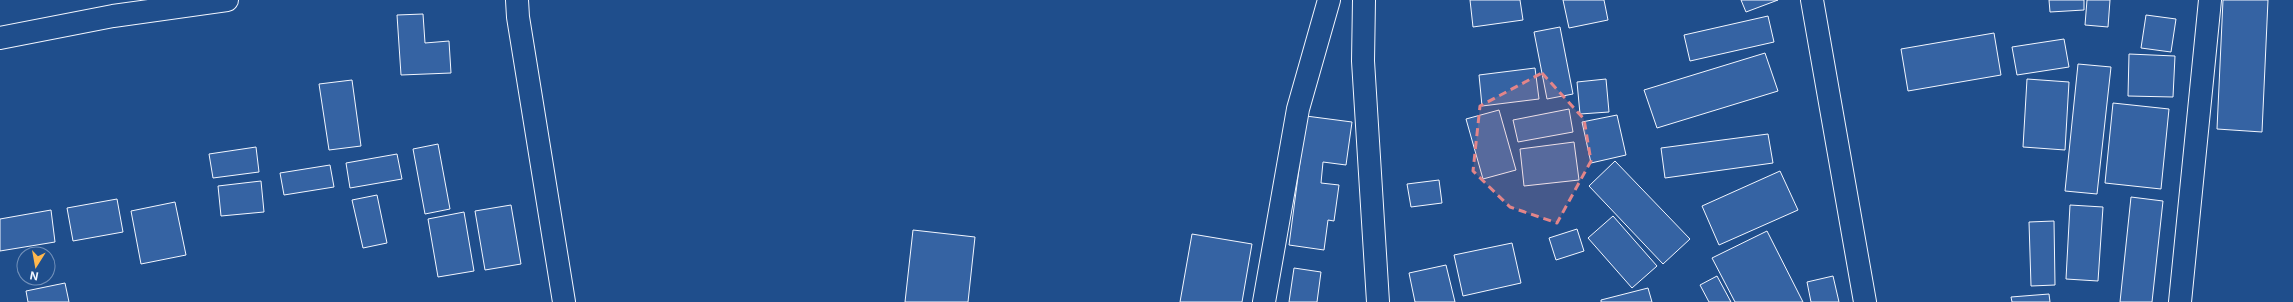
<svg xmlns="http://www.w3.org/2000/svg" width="2293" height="302" font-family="Inter,sans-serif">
<rect width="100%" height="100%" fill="#1f4e8c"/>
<path fill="#3563a3" stroke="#f2f6ff" d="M1470 0H1520L1523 20 1473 27Z
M1563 0H1604L1608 20 1569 28Z
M1741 0H1778L1746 12Z
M2049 0H2084V10L2050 12Z
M2087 0H2110L2108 27 2085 25Z
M2223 0H2268L2262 132 2217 129Z
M423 14 425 43 449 41 451 73 401 75 397 15Z
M2146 15 2176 19 2171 52 2141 48Z
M1768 16 1774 42 1690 61 1684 35Z
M1560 27 1573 94 1547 99 1534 32Z
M1994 33 2001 75 1908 91 1901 49Z
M2064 39 2069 67 2017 75 2012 47Z
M1765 53 1778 91 1657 128 1644 90Z
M2129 54 2175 56 2173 97 2128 96Z
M2078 64 2111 67 2097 194 2065 191Z
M1535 68 1539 99 1482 106 1479 75Z
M1606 79 1609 112 1580 114 1577 82Z
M2027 79 2069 82 2065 150 2023 147Z
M352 80 361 146 329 150 319 84Z
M2113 103 2169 109 2161 189 2105 183Z
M1569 109 1573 132 1518 142 1513 120Z
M1499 110 1516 170 1483 179 1466 119Z
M1617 115 1626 155 1591 163 1582 122Z
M1306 116 1352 122 1346 165 1323 162 1321 183 1339 185 1334 221 1328 220 1324 250 1289 245Z
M1768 134 1773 163 1665 178 1661 148Z
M1574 142 1579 180 1524 186 1520 149Z
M438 144 450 209 425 214 413 149Z
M256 147 259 172 213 178 209 154Z
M397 154 402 179 350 188 346 163Z
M1615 161 1690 239 1663 264 1589 186Z
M330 165 334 187 284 195 280 173Z
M1780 171 1798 210 1719 245 1702 206Z
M1439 180 1442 203 1411 207 1407 184Z
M261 181 264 212 221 216 218 186Z
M377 195 387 243 363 248 352 200Z
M2131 197 2163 201 2152 302H2120Z
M117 199 123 232 73 241 67 208Z
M175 202 186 255 141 264 131 211Z
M511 205 521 264 485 270 475 211Z
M2070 205 2103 207 2098 281 2066 279Z
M51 210 55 242 0 251V219Z
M464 212 474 271 438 277 428 219Z
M1613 216 1657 266 1632 288 1588 238Z
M2054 221 2055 285 2031 286 2029 222Z
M1577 229 1584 251 1556 260 1549 238Z
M913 230 975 237 968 302H905Z
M1767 231 1803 302H1735L1712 258Z
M1192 234 1252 244 1242 302H1180Z
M1512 243 1521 283 1463 296 1454 255Z
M1446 265 1455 302H1415L1409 273Z
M1294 268 1321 272 1317 302H1289Z
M1717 276 1731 302H1709L1700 285Z
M1833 276 1839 302H1811L1807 282Z
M65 283 69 302H28L26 291Z
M1648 288 1652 302H1601V300Z
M2049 294 2050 302H2012L2011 297Z"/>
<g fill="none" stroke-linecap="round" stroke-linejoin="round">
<defs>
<path id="minor" d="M517 0 518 17 564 302
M1364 0 1363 61 1378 302
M1812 0 1865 302
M0 38 113 16 227 0
M1264 302 1298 109 1329 0
M2180 302 2210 0"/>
</defs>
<use href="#minor" stroke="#f2f6ff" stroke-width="24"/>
<use href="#minor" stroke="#1f4e8c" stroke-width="22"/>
</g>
<path fill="#e38589" fill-opacity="0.2" stroke="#e38589" stroke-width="3" stroke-dasharray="8 5" stroke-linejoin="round" d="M1542 73 1584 119 1591 161 1557 223 1510 207 1473 171 1480 106Z"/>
<g transform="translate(36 266) rotate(191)"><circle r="19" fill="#1f4e8c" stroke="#7391ba"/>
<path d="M0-3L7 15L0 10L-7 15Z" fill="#ffb74d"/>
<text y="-6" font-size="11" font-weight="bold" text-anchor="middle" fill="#f2f6ff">N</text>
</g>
</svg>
